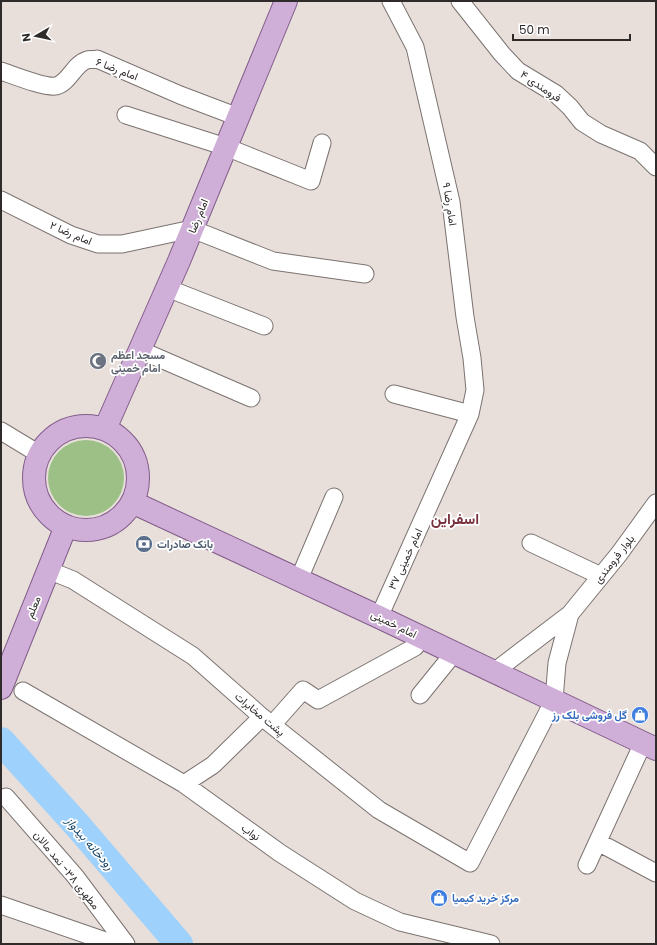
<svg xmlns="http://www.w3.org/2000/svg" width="657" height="945" font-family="Poppins,Vazirmatn,sans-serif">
<rect width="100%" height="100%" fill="#e8dfdb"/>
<path fill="#9cc086" d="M48 478a38 38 0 1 1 76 0a38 38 0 1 1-76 0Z"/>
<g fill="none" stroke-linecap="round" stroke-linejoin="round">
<path stroke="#9ed1fb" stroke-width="28" d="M1 741 78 826 179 944"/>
<defs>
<path id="minor" d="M460 1 502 54 518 71 556 94 570 107 582 122 601 134 640 151 656 167
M1 71C13 75 45 88 56 86 69 83 74 64 87 60 90 59 94 60 97 59L180 95 238 117
M126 115 226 147 311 181 322 143
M1 200 71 235 98 244H122L192 229 273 261 365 274
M167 288 264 326
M140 350 251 398
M394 394 470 414
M1 431 39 454
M531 543 601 576
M48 570 73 580 193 656 262 717 379 810 470 863 554 700 557 663 570 614
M299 579 334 497
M379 617 470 414 475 390 472 358 465 317 451 202 415 47 391 1
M494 672 570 614 619 554 656 503
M23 691 184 784 280 853 355 901 400 922 491 944
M420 695 454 653
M272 725 303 690 318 700 415 647 421 637
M184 784 213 765 262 717
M6 797 75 876 126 944
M598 842 656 873
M587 865 643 743
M1 905 114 944"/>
<path id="major" d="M34 478a52 52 0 1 1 104 0a52 52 0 1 1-104 0Z
M105 429 179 261 286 1
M132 502 379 617 656 749
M1 688 66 526"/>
</defs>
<use href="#minor" stroke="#7b7370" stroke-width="19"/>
<use href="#major" stroke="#825d8a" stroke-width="24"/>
<use href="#minor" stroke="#fff" stroke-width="17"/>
<use href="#major" stroke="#cfaed8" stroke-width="22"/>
</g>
<defs>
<symbol id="mosque-disc" viewBox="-11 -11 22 22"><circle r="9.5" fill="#6b7280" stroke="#fff"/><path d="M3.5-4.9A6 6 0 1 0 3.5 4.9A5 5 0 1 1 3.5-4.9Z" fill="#fff"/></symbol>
<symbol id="bank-disc" viewBox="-11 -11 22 22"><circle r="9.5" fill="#5c6f8a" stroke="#fff"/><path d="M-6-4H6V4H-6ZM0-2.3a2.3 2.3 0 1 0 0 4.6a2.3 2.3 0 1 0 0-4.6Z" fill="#fff"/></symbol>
<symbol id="shop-disc" viewBox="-11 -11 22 22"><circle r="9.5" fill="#3f7fe0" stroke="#fff"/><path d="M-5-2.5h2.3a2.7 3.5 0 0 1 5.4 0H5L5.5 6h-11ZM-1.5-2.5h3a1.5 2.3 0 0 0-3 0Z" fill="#fff"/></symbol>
</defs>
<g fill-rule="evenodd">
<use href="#mosque-disc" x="88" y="351" width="20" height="20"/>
<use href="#bank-disc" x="134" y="534" width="20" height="20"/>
<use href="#shop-disc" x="630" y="705" width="20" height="20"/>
<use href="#shop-disc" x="429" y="888" width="20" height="20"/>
</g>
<g text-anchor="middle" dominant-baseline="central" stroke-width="3.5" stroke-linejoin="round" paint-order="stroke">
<g font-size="11" fill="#2f2b2a" stroke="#fff">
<text transform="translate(117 69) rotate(21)">امام رضا ۶</text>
<text transform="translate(541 86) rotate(34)">فرومندی ۴</text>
<text transform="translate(450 204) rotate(81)">امام رضا ۹</text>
<text transform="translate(198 216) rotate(-68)">امام رضا</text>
<text transform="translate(71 233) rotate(23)">امام رضا ۲</text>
<text transform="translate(405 559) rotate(-65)">امام خمینی ۳۷</text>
<text transform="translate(614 559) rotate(-52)">بلوار فرومندی</text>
<text transform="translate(33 607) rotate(-68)">معلم</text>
<text transform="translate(394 624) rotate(26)">امام خمینی</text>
<text transform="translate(260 714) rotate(40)">پشت مخابرات</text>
<text transform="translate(251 832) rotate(36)">نواب</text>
<text transform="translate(67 870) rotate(51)">مطهری ۳۸- نمد مالان</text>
</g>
<g font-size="11" font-weight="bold" fill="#5b616d" stroke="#fff" text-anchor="start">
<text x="111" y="355">مسجد اعظم<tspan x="111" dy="13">امام خمینی</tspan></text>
</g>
<g font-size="11" font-weight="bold" fill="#4e5e75" stroke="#fff" text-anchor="start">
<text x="157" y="544">بانک صادرات</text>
</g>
<g font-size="11" font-weight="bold" fill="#366cbe" stroke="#fff" text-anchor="end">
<text x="627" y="715">گل فروشی بلک رز</text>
<text x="452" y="898" text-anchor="start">مرکز خرید کیمیا</text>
</g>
<g font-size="12" font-style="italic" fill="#144466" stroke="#fff">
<text transform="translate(90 843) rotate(49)">رودخانه بیدواز</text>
</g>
<g font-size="15" font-weight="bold" fill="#78313d" stroke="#fff">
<text x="455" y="518">اسفراین</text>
</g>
</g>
<rect width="657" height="945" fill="none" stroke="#2f2b2a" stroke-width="4"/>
<g transform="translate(36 36) rotate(261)" stroke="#ffffff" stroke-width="3" paint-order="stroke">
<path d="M0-3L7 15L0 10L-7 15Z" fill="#2f2b2a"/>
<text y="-6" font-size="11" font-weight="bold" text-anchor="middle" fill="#2f2b2a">N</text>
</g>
<path d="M513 34v6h117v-6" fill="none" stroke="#2f2b2a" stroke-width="2"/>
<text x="519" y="34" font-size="12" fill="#2f2b2a" stroke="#ffffff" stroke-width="3" paint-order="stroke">50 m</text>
</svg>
